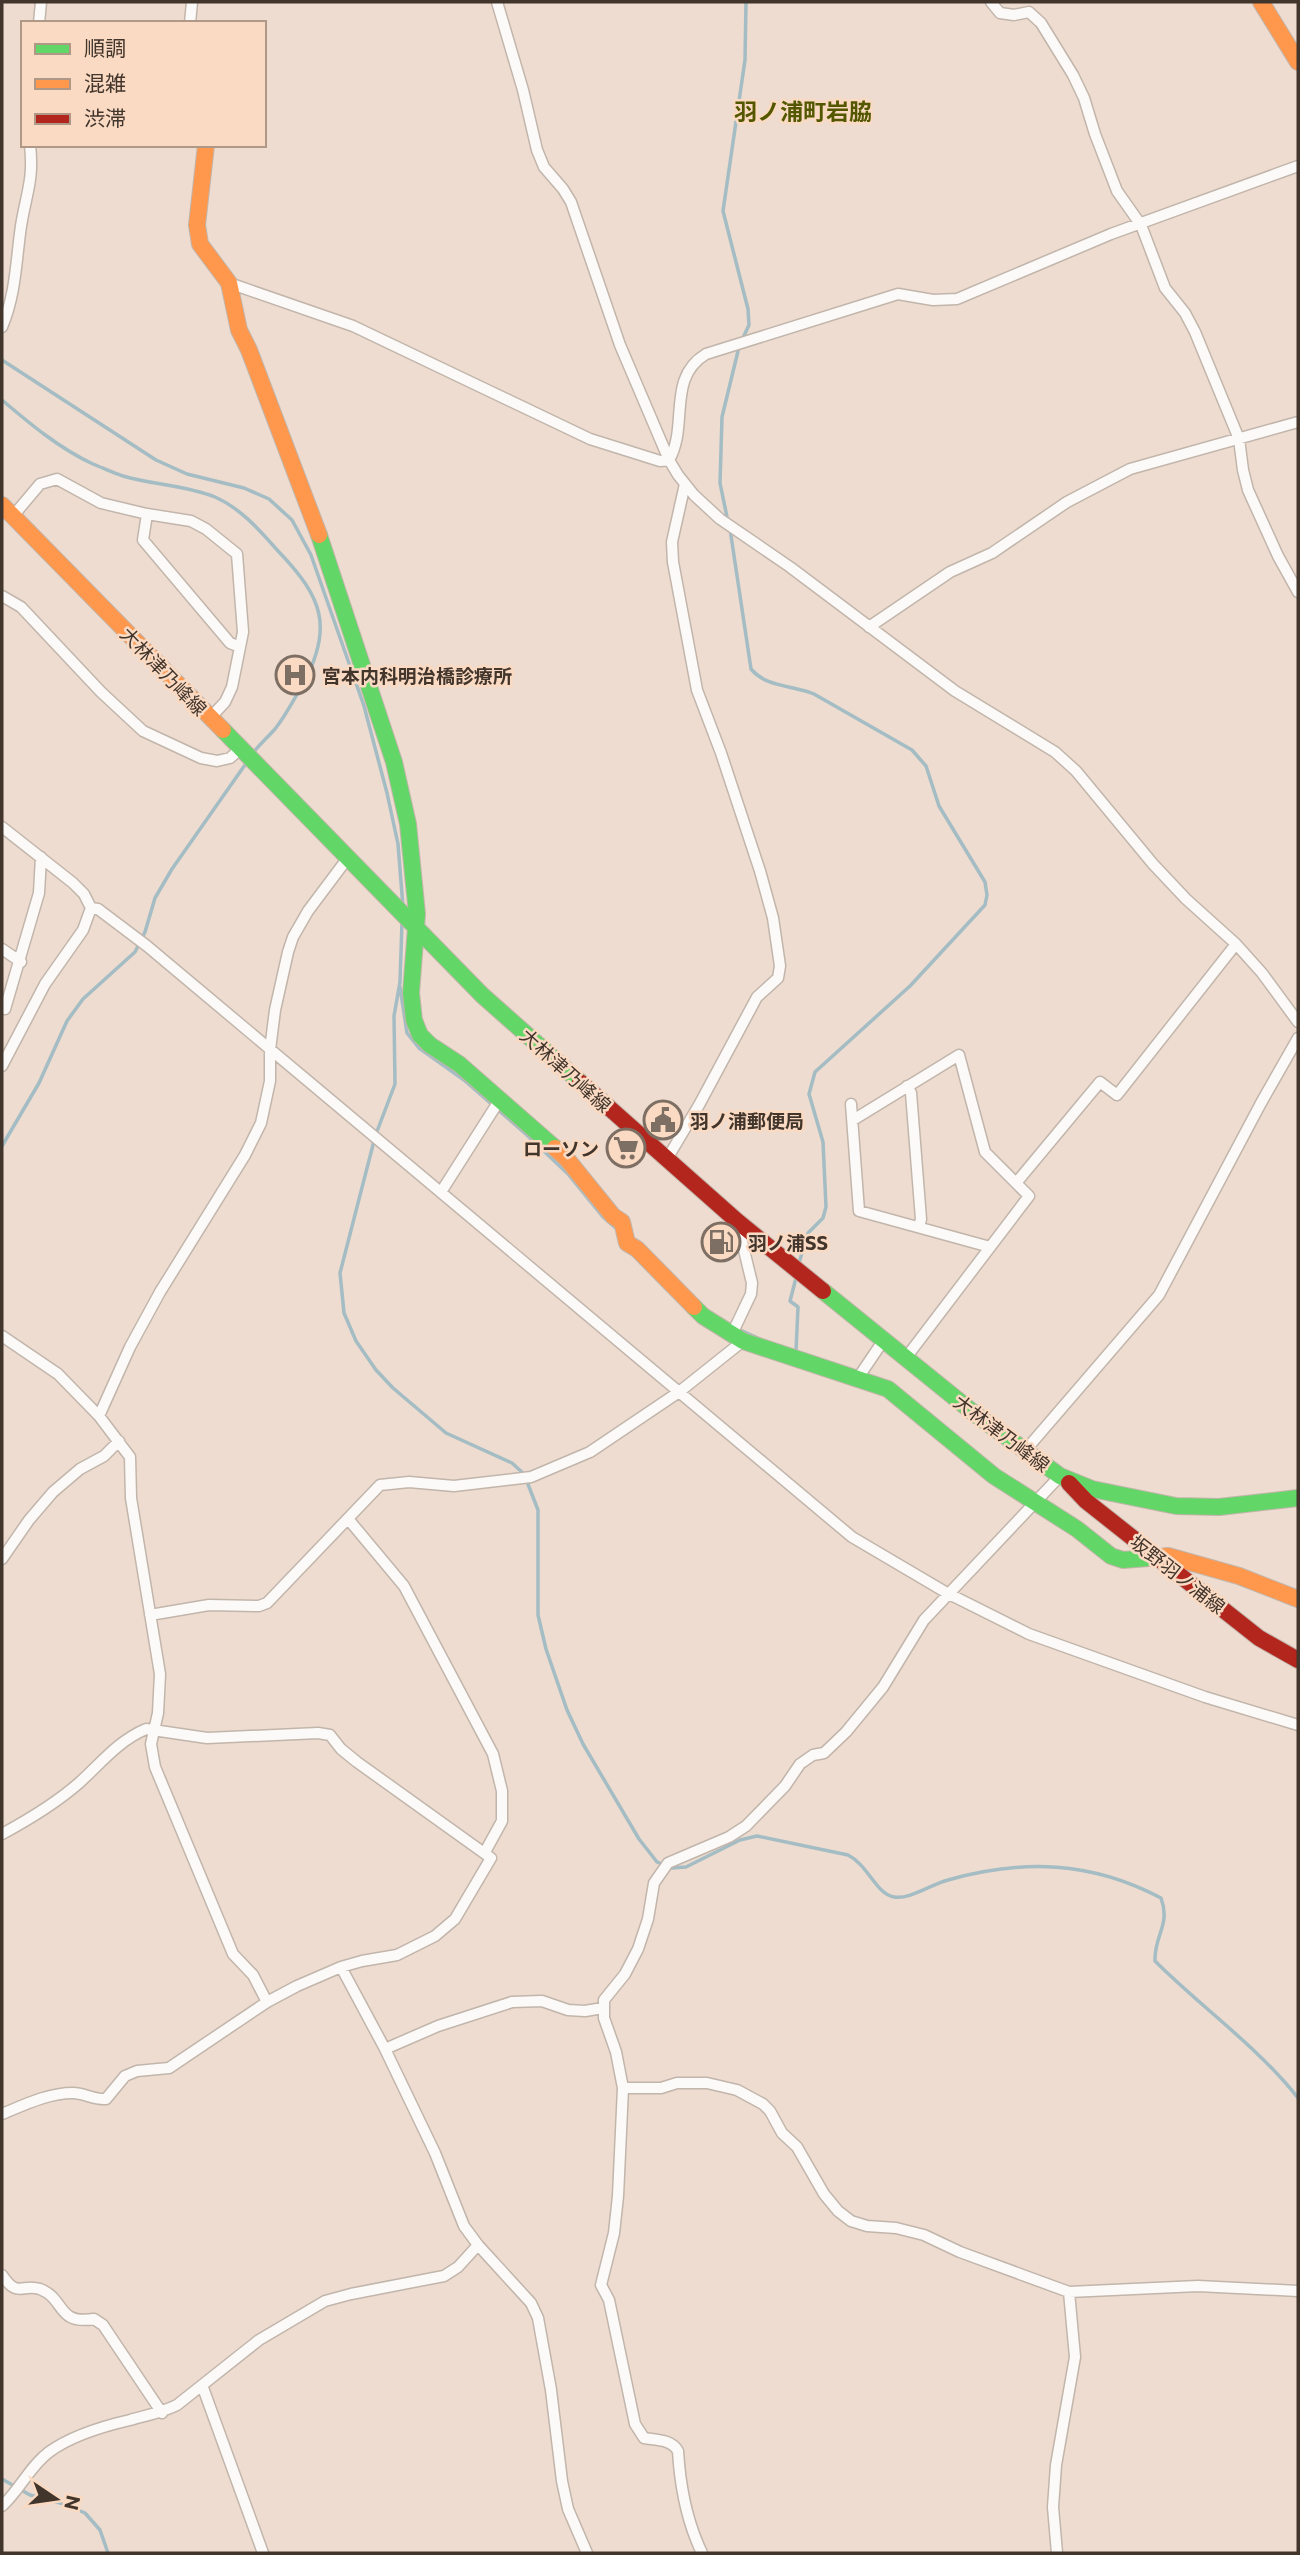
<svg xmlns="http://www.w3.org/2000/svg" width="1300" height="2555" font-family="Commissioner,'Noto Sans JP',sans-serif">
<rect width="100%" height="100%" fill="#eddccf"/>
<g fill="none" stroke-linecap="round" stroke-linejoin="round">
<path stroke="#a4bcc3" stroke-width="3.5" d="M742 340 749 325 748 309 723 211 745 60 746 2
M2 360 156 460 187 474 244 488 269 499 292 520 311 555 364 706 387 793 398 844 403 907
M2 400C29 423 60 449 93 464 103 468 113 473 123 476 153 485 185 485 215 497 242 509 260 531 279 552 322 597 334 627 303 684 294 699 286 715 275 729 268 737 260 744 253 753
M728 522 720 483 722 417 739 347
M730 529 751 669C767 688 793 685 814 694L912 750 926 766 939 806 985 882 987 895 985 905 910 986 815 1072 809 1094 823 1142 826 1207 823 1218 808 1233 799 1263
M400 987 407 1033 419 1048 464 1080 528 1136 568 1174 603 1217 618 1230
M376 1134 395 1084 394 1016 400 982 402 922
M374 1141 340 1273 344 1313 356 1341 376 1370 393 1388 446 1433 512 1463 524 1474 538 1510V1615L546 1649 567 1710 583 1744 639 1839 657 1862 672 1868 686 1867 740 1840 757 1836 848 1855C868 1865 876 1894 894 1897 909 1900 932 1884 948 1880 1023 1859 1091 1861 1161 1898 1171 1925 1154 1935 1155 1961 1202 2008 1257 2046 1298 2098
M2 1146 39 1083 67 1021 83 999 135 952 145 932 155 898 172 869 247 762
M738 1329 760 1339
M796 1351 798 1307 790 1301 797 1274
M2 2479 30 2495 64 2504 85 2513 100 2530 108 2553"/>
<defs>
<path id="street" d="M497 2 523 90 537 150 544 167 563 189 571 202 620 345 669 460 678 475 694 495 720 519 790 567 955 691 1055 752 1076 771 1153 864 1186 899 1236 944 1262 973 1298 1022
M991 2 1000 13 1014 15 1029 12 1041 23 1073 75 1084 98 1095 134 1117 191 1141 225 1165 288 1185 313 1195 332 1239 439 1243 470 1248 490 1278 556 1298 592
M39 23 41 2
M190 23 192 2
M229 283 353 326 590 439 660 461 669 460
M2 327C16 294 16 260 21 226 26 194 34 180 30 145
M669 460C689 426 666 378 706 354L898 294 933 300 957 299 1111 234 1298 166
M147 514 191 521 206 529 237 554 243 632 232 687 225 702 210 718
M13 516 40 484 57 479 101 503 147 514 143 540 230 643 240 647
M2 596 21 607 101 692 143 731 201 758 217 761 230 758 240 749
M869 627 950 572 992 553 1067 502 1130 469 1298 422
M2 827 73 883 84 894 91 908 83 930 45 984 2 1066
M91 908 98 909 147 946 852 1537 947 1593 1029 1634 1205 1697 1298 1725
M2 949 21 962
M5 1009 39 893 41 857
M907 1086 911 1093 921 1219 919 1227
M851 1104 859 1211 990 1247
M853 1120 959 1055 985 1152 1016 1183
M667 1159 699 1105 757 997 778 978 780 966 773 918 760 871 721 753 697 690 673 562 672 542 685 484
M441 1192 497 1104
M732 1334 751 1294 752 1283 737 1221
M2 1336 58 1374 99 1416 130 1457 131 1498 160 1674 158 1713 151 1744 155 1767 233 1954 253 1975 267 2002
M905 1359 1029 1196 1016 1183 1100 1082 1117 1095 1236 944
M858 1378 883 1341
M99 1416 130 1347 160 1292 245 1155 261 1123 270 1081V1050L275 1010 288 952 293 937 308 911 347 859
M1024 1452 1159 1295 1261 1103 1298 1038
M1060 1476 924 1620 883 1687 846 1732 824 1753 813 1755 800 1764 785 1786 746 1826 729 1837 668 1863 654 1883 648 1919 638 1949 625 1974 604 2000V2018L616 2052 623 2088H661L677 2083H707L737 2090 763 2104 770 2111 782 2133 797 2147 824 2194 838 2211 851 2221 867 2226 896 2228 924 2235 960 2252 1069 2292 1198 2286 1298 2291
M349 1520 404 1586 493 1754 502 1791V1821L485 1852
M2 1559 29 1520 53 1492 80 1469 104 1456 119 1441
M150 1615 209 1605 259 1606 267 1603 380 1485 409 1482 454 1486 531 1477 590 1452 679 1392 743 1341
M2 1834C28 1820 56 1803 79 1783 101 1763 118 1741 146 1729L207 1738 318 1733 330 1735 341 1749 357 1762 491 1858 455 1919 435 1936 397 1955 362 1961 341 1967 297 1986 267 2002 169 2068 137 2071 125 2076 106 2099C94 2100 84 2093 73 2093 48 2093 24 2105 2 2114
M341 1967 385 2049 435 2153 464 2226 478 2245 531 2303 538 2318 551 2390 562 2481 568 2509 587 2553
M385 2049 438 2026 512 2002 542 2001 568 2010 585 2011 603 2008
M623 2088 618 2196 614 2233 601 2285 609 2300 635 2424 644 2438C656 2440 671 2439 678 2451 680 2485 687 2522 702 2553
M2 2275C18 2299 22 2283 40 2289 66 2299 56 2325 94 2319L103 2325 162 2413
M202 2385 263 2553
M2 2506C20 2490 29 2467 49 2452 71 2436 104 2426 130 2420 147 2415 161 2413 177 2405L259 2340 325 2301 351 2294 444 2276 458 2267 478 2245
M1057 2553 1053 2507 1056 2465 1075 2357 1069 2292"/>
<path id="fast" d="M319 535 394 762 408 824 417 914 411 993 414 1020 420 1035 430 1045 459 1064 555 1148
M223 730 482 995 580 1082
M823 1291 975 1414 1060 1476 1092 1489 1176 1506 1219 1507 1298 1498
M694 1307 703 1316 743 1341 888 1389 994 1476 1077 1529 1111 1556 1123 1560 1161 1557"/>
<path id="slow" d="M1261 2 1298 62
M206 145 197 225 200 244 229 283 239 330 249 350 319 535
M2 505 223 730
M555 1148 566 1158 613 1216 622 1222 627 1243 637 1249 694 1307
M1161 1557 1168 1556 1239 1576 1298 1599"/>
<path id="jam" d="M580 1082 737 1221 823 1291
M1069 1483 1086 1501 1259 1638 1298 1660"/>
</defs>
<use href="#street" stroke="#c2b5ab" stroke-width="13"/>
<use href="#fast" stroke="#c2b5ab" stroke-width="18"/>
<use href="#slow" stroke="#c2b5ab" stroke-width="18"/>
<use href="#jam" stroke="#c2b5ab" stroke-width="18"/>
<use href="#street" stroke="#fcfaf8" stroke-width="10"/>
<use href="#fast" stroke="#63d668" stroke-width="16"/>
<use href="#slow" stroke="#ff974d" stroke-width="16"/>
<use href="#jam" stroke="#b3261e" stroke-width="16"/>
</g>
<defs>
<symbol id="hospital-ring" viewBox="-11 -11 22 22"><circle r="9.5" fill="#fadac2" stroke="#7e6f65" stroke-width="1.5"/><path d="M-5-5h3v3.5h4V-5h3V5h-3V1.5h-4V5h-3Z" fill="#7e6f65"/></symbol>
<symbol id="civic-ring" viewBox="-11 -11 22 22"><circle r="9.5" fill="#fadac2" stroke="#7e6f65" stroke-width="1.5"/><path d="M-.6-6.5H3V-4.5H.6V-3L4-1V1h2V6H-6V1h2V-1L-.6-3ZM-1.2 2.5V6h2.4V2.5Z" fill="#7e6f65"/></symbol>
<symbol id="supermarket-ring" viewBox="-11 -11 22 22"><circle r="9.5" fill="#fadac2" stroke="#7e6f65" stroke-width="1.5"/><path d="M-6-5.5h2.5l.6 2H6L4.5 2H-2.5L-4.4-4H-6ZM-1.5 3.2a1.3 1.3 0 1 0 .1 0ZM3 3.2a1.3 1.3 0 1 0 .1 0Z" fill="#7e6f65"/></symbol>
<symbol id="fuel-ring" viewBox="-11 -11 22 22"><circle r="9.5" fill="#fadac2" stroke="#7e6f65" stroke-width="1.5"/><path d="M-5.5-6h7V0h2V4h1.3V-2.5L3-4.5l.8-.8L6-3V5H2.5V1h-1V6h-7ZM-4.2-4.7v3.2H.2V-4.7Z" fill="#7e6f65"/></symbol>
</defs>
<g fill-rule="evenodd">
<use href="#hospital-ring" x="273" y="653" width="44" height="44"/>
<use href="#civic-ring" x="641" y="1098" width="44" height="44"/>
<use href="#supermarket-ring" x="604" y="1126" width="44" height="44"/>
<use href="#fuel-ring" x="699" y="1220" width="44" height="44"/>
</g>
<g text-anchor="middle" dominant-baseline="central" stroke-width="5" stroke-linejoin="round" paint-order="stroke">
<g font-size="19" fill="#42352c" stroke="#fadac2">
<text transform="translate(164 671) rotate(46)">大林津乃峰線</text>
<text transform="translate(566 1070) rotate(42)">大林津乃峰線</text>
<text transform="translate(1002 1433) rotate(37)">大林津乃峰線</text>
<text transform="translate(1178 1574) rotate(38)">坂野羽ノ浦線</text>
</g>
<g font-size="19" font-weight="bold" fill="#42352c" stroke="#fadac2" text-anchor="start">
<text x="322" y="675">宮本内科明治橋診療所</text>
<text x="690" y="1120">羽ノ浦郵便局</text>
<text x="599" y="1148" text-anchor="end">ローソン</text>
<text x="748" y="1242">羽ノ浦SS</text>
</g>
<g font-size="23" font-weight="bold" fill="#535800" stroke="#fadac2">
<text x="803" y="111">羽ノ浦町岩脇</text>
</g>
</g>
<rect width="1300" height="2555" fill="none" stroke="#42352c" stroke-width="7"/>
<rect x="21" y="21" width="245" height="126" fill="#fadac2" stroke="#b09886" stroke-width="2"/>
<rect x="35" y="44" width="35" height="10" fill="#63d668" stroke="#b09886" stroke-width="2"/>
<text x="84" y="56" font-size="21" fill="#42352c">順調</text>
<rect x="35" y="79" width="35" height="10" fill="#ff974d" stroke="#b09886" stroke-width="2"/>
<text x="84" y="91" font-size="21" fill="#42352c">混雑</text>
<rect x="35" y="114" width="35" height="10" fill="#b3261e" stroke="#b09886" stroke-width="2"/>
<text x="84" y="126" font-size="21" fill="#42352c">渋滞</text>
<g transform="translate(56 2499) rotate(103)" stroke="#fadac2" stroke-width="5" paint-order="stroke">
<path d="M0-5L12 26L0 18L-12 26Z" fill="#42352c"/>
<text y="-10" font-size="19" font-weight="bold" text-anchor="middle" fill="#42352c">N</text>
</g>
</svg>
